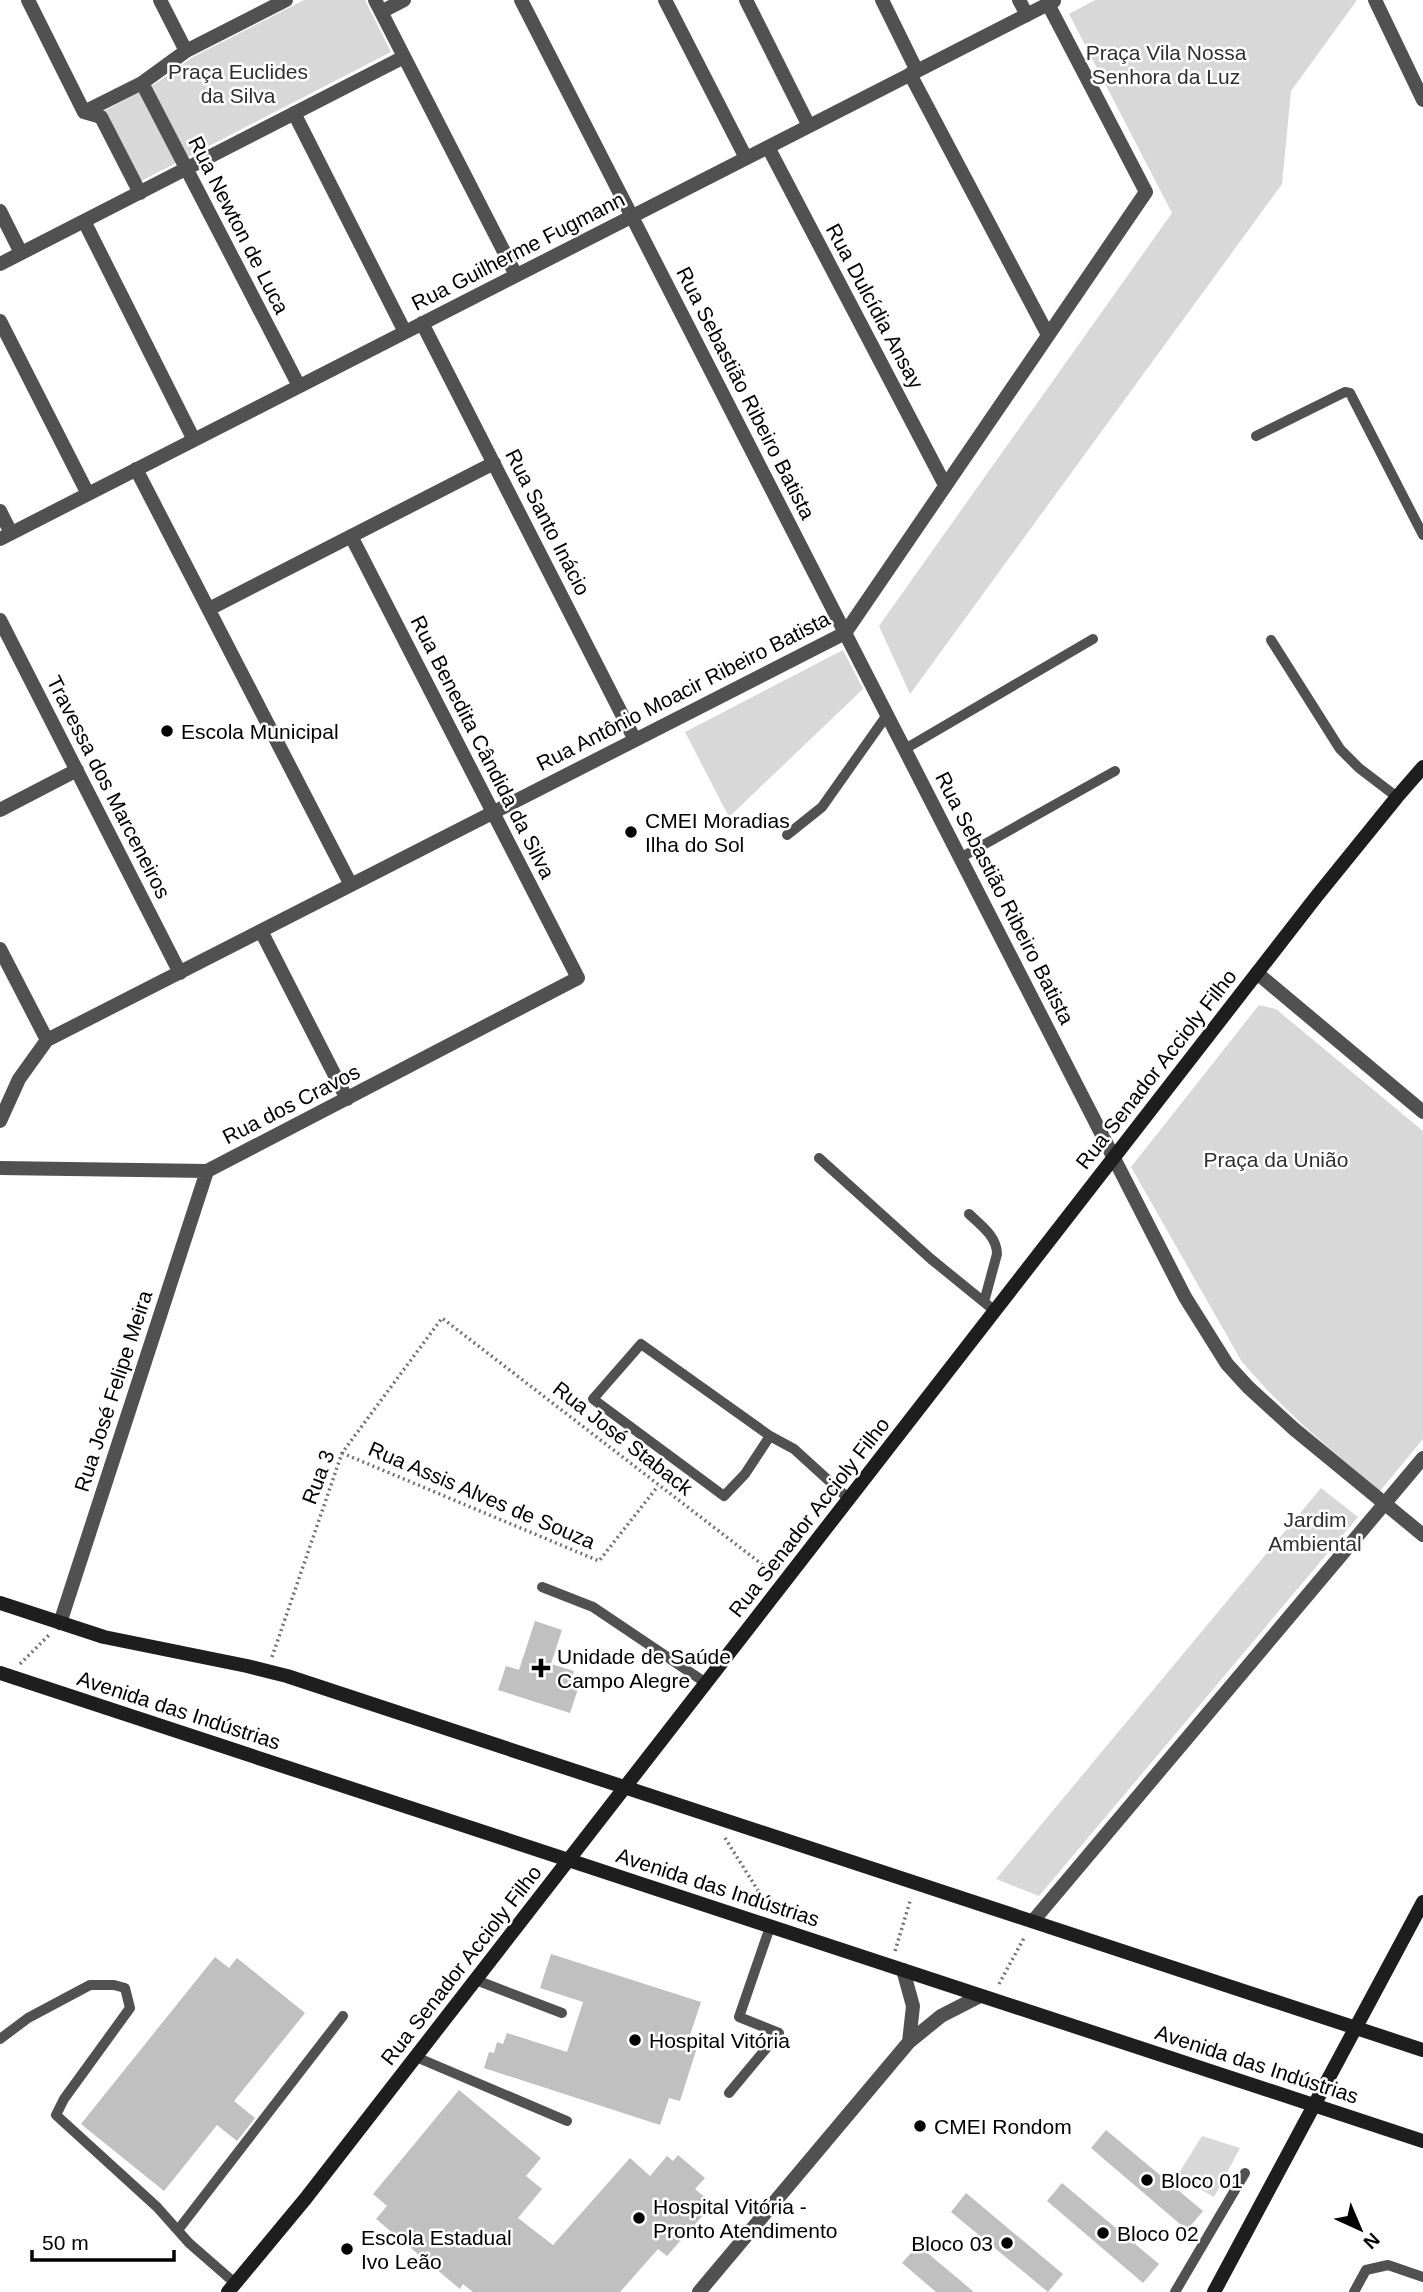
<svg xmlns="http://www.w3.org/2000/svg" width="1423" height="2292" font-family="Helvetica,sans-serif">
<rect width="100%" height="100%" fill="#fff"/>
<path fill="#d8d8d8" d="M304 0H365L391 52 141 181 104 111 155 84 193 57Z
M1095 0H1357L1291 91 1282 184 910 694 879 626 1172 213 1069 14Z
M843 650 863 689 729 817 685 732Z
M1259 1005 1276 1009 1423 1131V1439L1380 1491 1307 1429 1269 1392 1242 1362 1131 1167Z
M1321 1488 1358 1517 1039 1896 996 1879Z
M1202 2136 1240 2148 1214 2197 1177 2176Z"/>
<path fill="#c0c0c0" d="M535 1621 562 1630 551 1664 574 1671 569 1686 578 1689 570 1713 498 1690 506 1666 519 1670Z
M551 1954 701 2002 690 2035 700 2038 680 2101 669 2098 660 2125 484 2068 489 2052 494 2053 497 2042 503 2044 507 2033 567 2052 583 2002 540 1988Z
M215 1957 229 1968 237 1958 305 2013 234 2101 255 2118 237 2141 217 2125 164 2191 81 2124Z
M459 2090 541 2158 526 2176 542 2189 518 2218 553 2245 630 2158 650 2176 667 2156 673 2161 678 2155 705 2178 695 2189 713 2204 667 2256 658 2249 620 2292H473L463 2284 460 2289 376 2219 387 2206 373 2194Z
M1106 2130 1203 2211 1187 2230 1091 2148Z
M1062 2183 1159 2264 1143 2283 1047 2201Z
M966 2193 1063 2274 1048 2292 951 2212Z
M918 2245 974 2292H936L902 2263Z"/>
<g fill="none" stroke-linecap="round" stroke-linejoin="round">
<path stroke="#737373" stroke-width="3.5" stroke-dasharray="2 3.5" stroke-linecap="butt" d="M342 1453 599 1561 658 1486
M272 1657 342 1453 442 1318 772 1572
M20 1664 49 1635
M725 1838 769 1908
M895 1951 911 1898
M999 1984 1025 1936"/>
<path stroke="#515151" stroke-width="10" d="M1256 436 1345 392 1350 393 1423 535
M1271 640 1340 749 1359 768 1397 797
M905 749 1093 639
M787 835 822 807 887 715
M960 858 1115 771
M819 1158 931 1259 995 1311
M969 1214C981 1225 997 1237 997 1254L984 1302
M770 1436 745 1474 724 1496 593 1399 641 1344 770 1436 794 1449 849 1499
M542 1587 593 1607 706 1683
M476 1980 562 2013
M0 2039 28 2018 90 1985H114L125 1988 130 2008 64 2099 56 2115 157 2207 189 2243 236 2284
M416 2057 567 2121
M729 2093 779 2033 739 2017 770 1927
M178 2230 343 2016
M1175 2292 1245 2173
M1354 2292 1366 2270 1388 2265 1423 2277"/>
<path stroke="#515151" stroke-width="14" d="M28 0 84 112 101 117 140 193
M160 0 186 51
M375 0 516 275
M521 0 1185 1297 1227 1364 1248 1387 1294 1429 1423 1535
M665 0 746 158
M746 0 809 126
M882 0 917 71
M1019 0 1027 15
M1375 0 1423 100
M381 12 404 0
M910 74 1048 335
M142 83 299 386
M84 112 142 83 186 51 286 0
M294 113 405 332
M768 147 945 485
M0 211 21 253
M84 221 194 440
M0 264 404 57
M0 321 88 494
M422 323 635 740
M136 469 351 885
M0 511 11 533
M0 539 1054 1
M209 609 494 463
M0 620 180 973
M0 810 77 770
M261 931 347 1099
M0 949 47 1040
M1257 973 1423 1112
M0 1121 19 1079 47 1040 845 633 1146 192 1048 4
M0 1168 207 1171 578 978 351 536
M60 1623 207 1171
M1033 1921 1423 1458
M903 1970 913 2006 909 2042
M699 2292 909 2042 941 2016 980 1996"/>
<path stroke="#1e1e1e" stroke-width="14" d="M0 1603 104 1637 247 1666 287 1676 1423 2050
M0 1673 1423 2141
M228 2292 306 2198 1316 897 1397 797 1423 767
M1214 2292 1423 1902"/>
</g>
<g fill="#000" stroke="#fff" stroke-width="2.5">
<circle cx="167" cy="731" r="7"/>
<circle cx="631" cy="832" r="7"/>
<path d="M537.5 1657.5h7v7h7v7h-7v7h-7v-7h-7v-7h7z"/>
<circle cx="635" cy="2040" r="7"/>
<circle cx="920" cy="2126" r="7"/>
<circle cx="1147" cy="2180" r="7"/>
<circle cx="639" cy="2218" r="7"/>
<circle cx="1103" cy="2233" r="7"/>
<circle cx="1007" cy="2243" r="7"/>
<circle cx="347" cy="2249" r="7"/>
</g>
<g text-anchor="middle" dominant-baseline="central" stroke-width="5" stroke-linejoin="round" paint-order="stroke">
<g font-size="21" fill="#2f2f2f" stroke="#fff">
<text x="1166" y="52">Praça Vila Nossa<tspan x="1166" dy="24">Senhora da Luz</tspan></text>
<text x="238" y="71">Praça Euclides<tspan x="238" dy="24">da Silva</tspan></text>
<text x="1276" y="1159">Praça da União</text>
<text x="1315" y="1519">Jardim<tspan x="1315" dy="24">Ambiental</tspan></text>
</g>
<g font-size="21" fill="#000" stroke="#fff">
<text transform="translate(239 225) rotate(63)">Rua Newton de Luca</text>
<text transform="translate(518 251) rotate(-27)">Rua Guilherme Fugmann</text>
<text transform="translate(875 306) rotate(62)">Rua Dulcídia Ansay</text>
<text transform="translate(746 393) rotate(63)">Rua Sebastião Ribeiro Batista</text>
<text transform="translate(548 522) rotate(63)">Rua Santo Inácio</text>
<text transform="translate(683 691) rotate(-27)">Rua Antônio Moacir Ribeiro Batista</text>
<text transform="translate(483 747) rotate(63)">Rua Benedita Cândida da Silva</text>
<text transform="translate(109 787) rotate(63)">Travessa dos Marceneiros</text>
<text transform="translate(1005 898) rotate(63)">Rua Sebastião Ribeiro Batista</text>
<text transform="translate(1156 1069) rotate(-52)">Rua Senador Accioly Filho</text>
<text transform="translate(291 1104) rotate(-27)">Rua dos Cravos</text>
<text transform="translate(113 1391) rotate(-72)">Rua José Felipe Meira</text>
<text transform="translate(623 1438) rotate(38)">Rua José Staback</text>
<text transform="translate(318 1477) rotate(-69)">Rua 3</text>
<text transform="translate(482 1495) rotate(23)">Rua Assis Alves de Souza</text>
<text transform="translate(809 1517) rotate(-52)">Rua Senador Accioly Filho</text>
<text transform="translate(179 1710) rotate(18)">Avenida das Indústrias</text>
<text transform="translate(718 1887) rotate(18)">Avenida das Indústrias</text>
<text transform="translate(461 1965) rotate(-52)">Rua Senador Accioly Filho</text>
<text transform="translate(1257 2064) rotate(18)">Avenida das Indústrias</text>
</g>
<g font-size="21" fill="#000" stroke="#fff" text-anchor="start">
<text x="181" y="731">Escola Municipal</text>
<text x="645" y="820">CMEI Moradias<tspan x="645" dy="24">Ilha do Sol</tspan></text>
<text x="557" y="1656">Unidade de Saúde<tspan x="557" dy="24">Campo Alegre</tspan></text>
<text x="649" y="2040">Hospital Vitória</text>
<text x="934" y="2126">CMEI Rondom</text>
<text x="1161" y="2180">Bloco 01</text>
<text x="653" y="2206">Hospital Vitória -<tspan x="653" dy="24">Pronto Atendimento</tspan></text>
<text x="1117" y="2233">Bloco 02</text>
<text x="361" y="2237">Escola Estadual<tspan x="361" dy="24">Ivo Leão</tspan></text>
<text x="993" y="2243" text-anchor="end">Bloco 03</text>
</g>
</g>
<g transform="translate(1360 2229) rotate(136)" stroke="#ffffff" stroke-width="5" paint-order="stroke">
<path d="M0-5L12 26L0 18L-12 26Z" fill="#000000"/>
<text y="-10" font-size="19" font-weight="bold" text-anchor="middle" fill="#000000">N</text>
</g>
<path d="M32 2250v10h142v-10" fill="none" stroke="#000000" stroke-width="3.5"/>
<text x="42" y="2250" font-size="21" fill="#000000" stroke="#ffffff" stroke-width="5" paint-order="stroke">50 m</text>
</svg>
